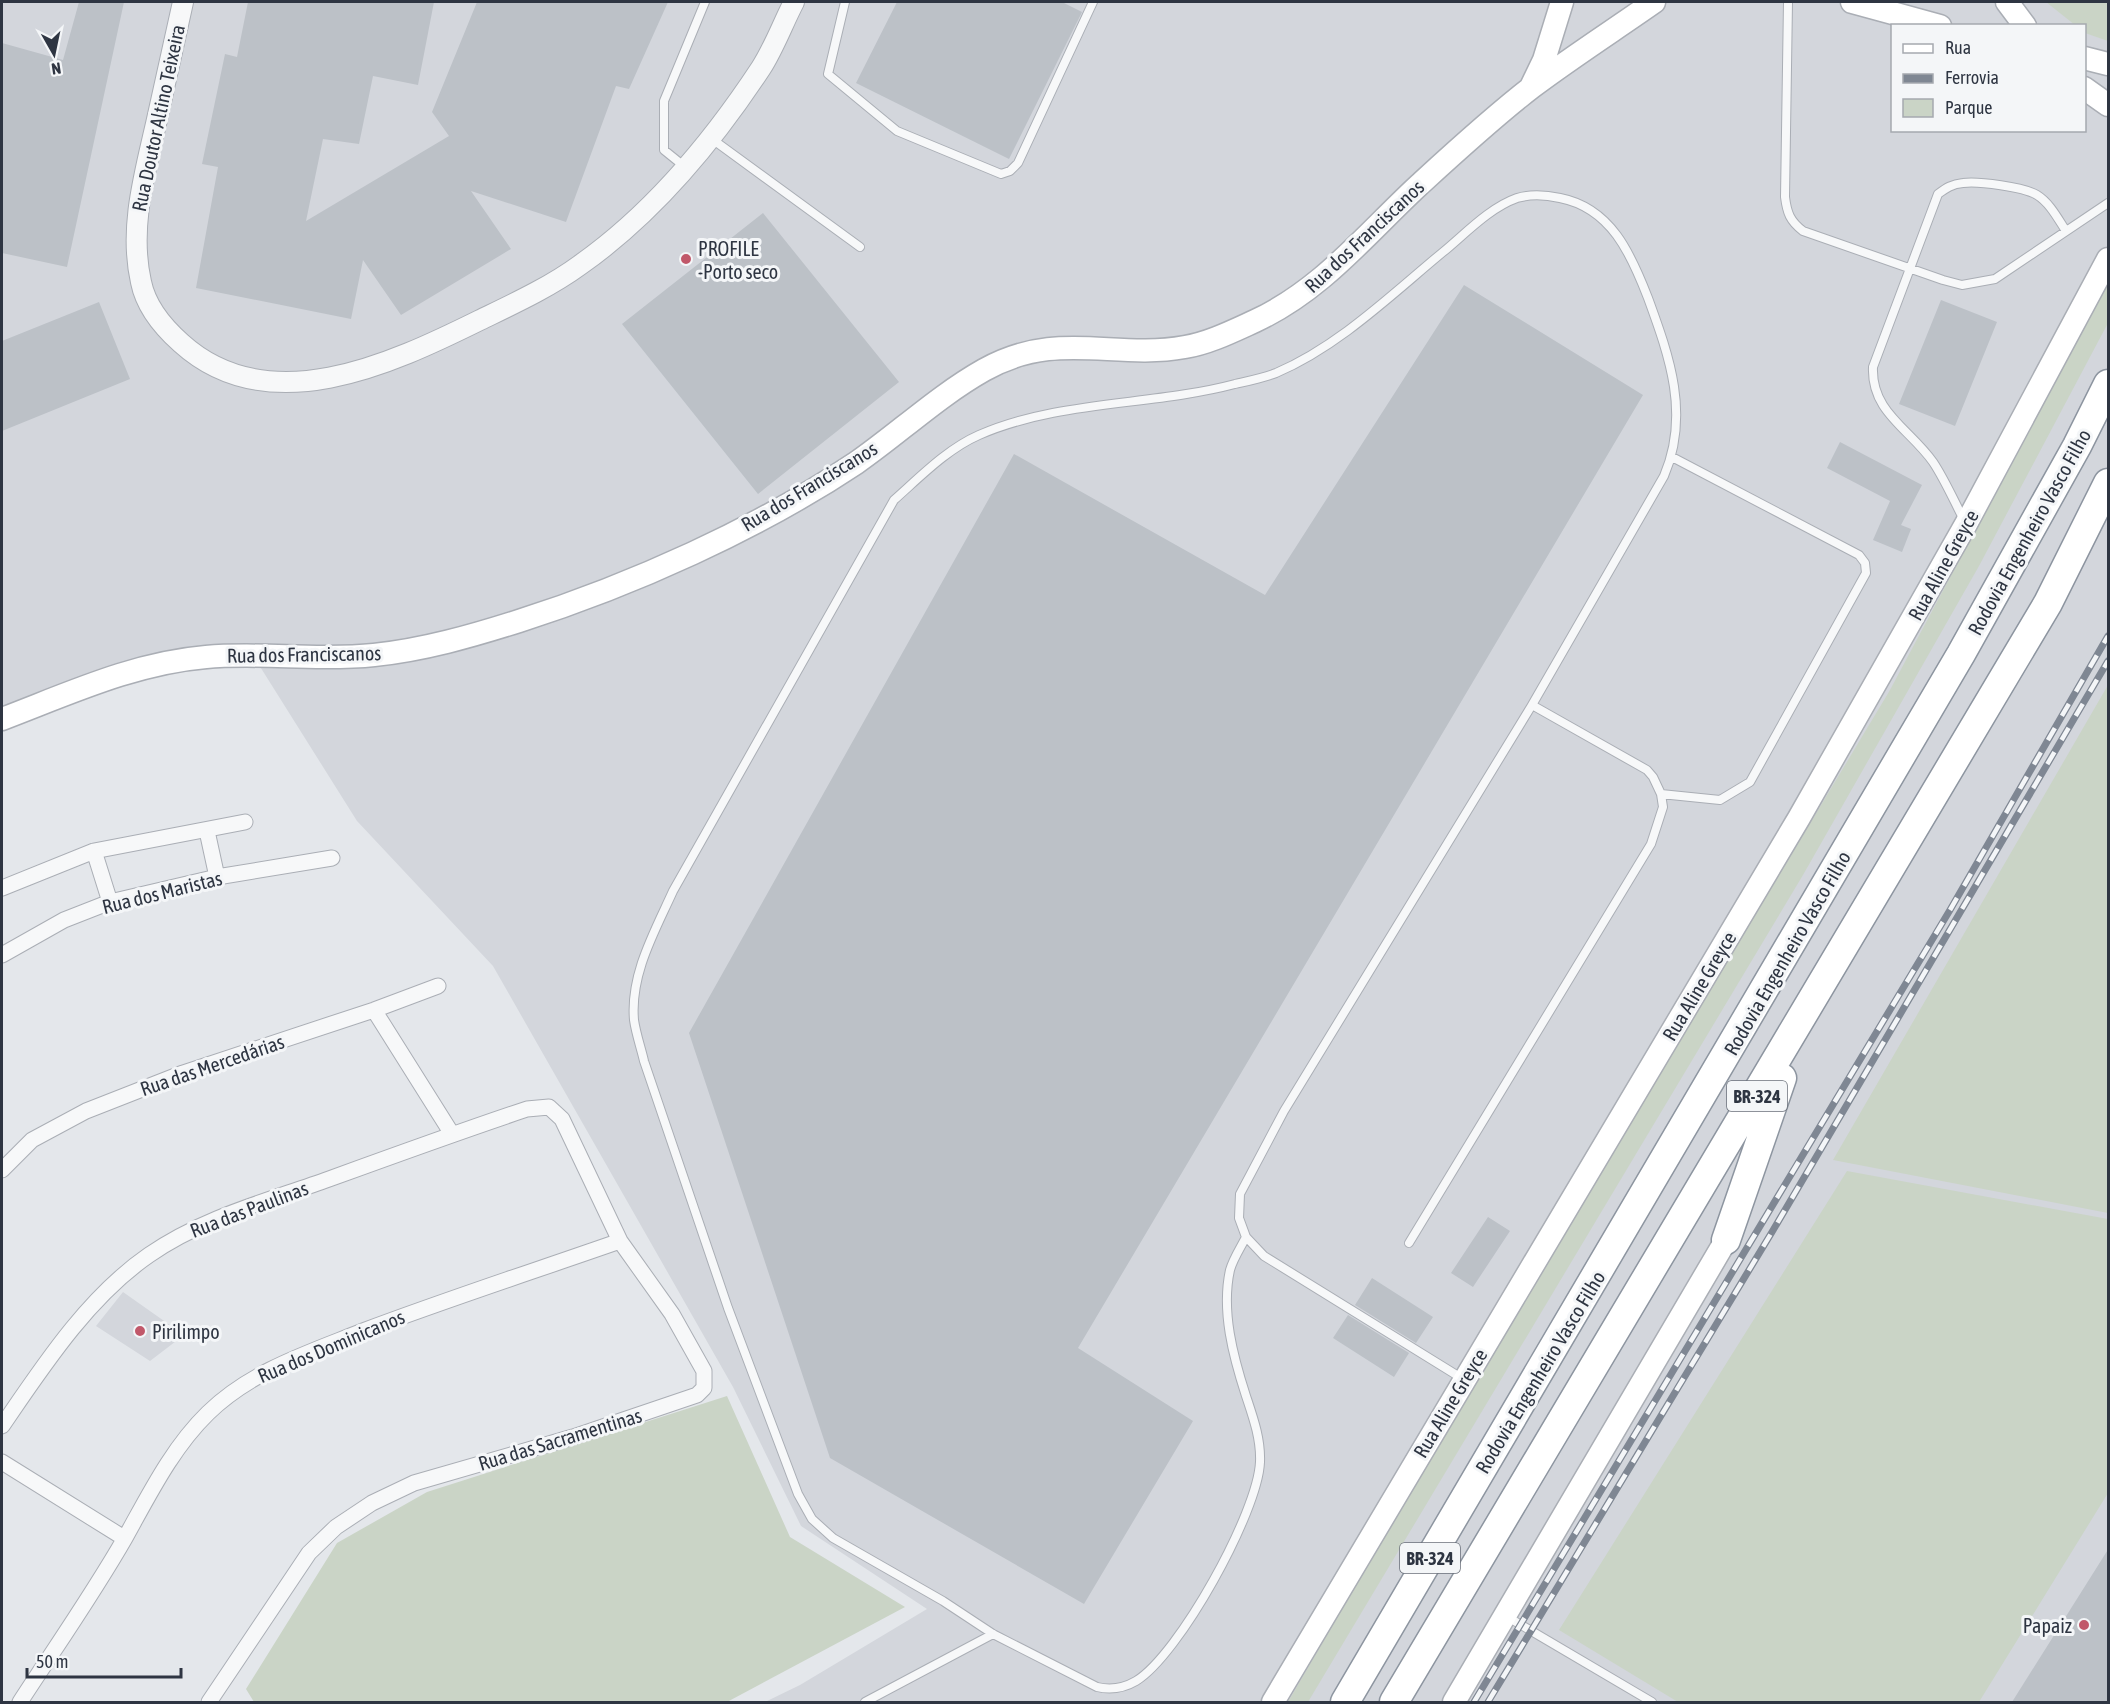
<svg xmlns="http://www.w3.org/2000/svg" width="2110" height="1704" font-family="'Asap Condensed',sans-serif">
<rect width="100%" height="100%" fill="#e4e7eb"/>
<path fill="#d3d6dc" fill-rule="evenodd" d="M2 2H2108V1702H765L800 1685 927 1609 801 1526 733 1387 493 966 357 821 259 665 146 675 2 718ZM1892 26H2084V130H1892Z
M123 1292 184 1335 150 1361 96 1326Z"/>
<path fill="#cad4c6" d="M2046 2H2108V41L2085 33 2084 26 2075 25Z
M2108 281V323L1979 566 1803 875 1308 1702H1288L1429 1459 1890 690Z
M2108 685V1213L1833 1160Z
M1847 1171 2108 1219V1493L1979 1702H1678L1559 1630Z
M727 1396 790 1537 905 1607 727 1702H254L246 1689 337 1543 427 1492Z"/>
<path fill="#bcc1c7" d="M79 2H124L67 267 2 253V43L63 60Z
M248 2H434L418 85 373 76 359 144 323 139 306 221 449 136 432 112 477 2H668L629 89 616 86 566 222 471 191 511 249 401 315 363 260 351 319 196 288 218 167 202 164 225 54 237 57Z
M897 2H1062L1082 12 1009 159 856 83Z
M763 213 899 382 758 494 622 324Z
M1464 285 1643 395 1078 1348 1193 1421 1084 1604 830 1458 689 1033 1014 454 1265 595Z
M1941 300 1997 322 1955 426 1899 404Z
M99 302 130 379 2 431V341Z
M1840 442 1922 485 1901 525 1911 529 1902 552 1873 540 1890 501 1827 468Z
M1488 1217 1510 1231 1473 1287 1451 1273Z
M1372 1278 1433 1317 1416 1343 1355 1305Z
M1348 1315 1409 1353 1394 1377 1333 1338Z
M2109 1548V1702H2012Z"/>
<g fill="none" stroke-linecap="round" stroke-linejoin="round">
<defs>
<path id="service" d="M845 2 828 74 897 131 1001 174 1010 171 1018 163 1093 2
M1788 2 1785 197C1787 213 1790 221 1803 231L1943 280 1962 285 1995 279 2108 203
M712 139 860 247
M685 167 664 150V101L705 2
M1964 520C1954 501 1945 480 1933 462 1910 429 1871 412 1873 367L1938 194C1946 188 1952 184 1963 183 1978 181 2024 187 2037 195 2050 203 2058 219 2066 231
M1661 794 1720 800 1750 782 1866 573 1865 563 1859 555 1672 457
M1246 1237C1241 1247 1233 1259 1230 1270 1221 1311 1233 1356 1246 1396 1253 1417 1261 1439 1260 1462 1258 1512 1179 1655 1136 1681 1124 1688 1110 1690 1097 1687L993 1634 943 1601 833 1538 812 1519 798 1494 728 1308 644 1061C641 1048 636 1034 634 1020 630 974 655 931 673 891L894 500C920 477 947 449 979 435 1059 400 1152 406 1235 384 1248 381 1263 378 1276 373 1339 346 1391 295 1443 252 1465 234 1489 208 1517 198 1531 194 1546 195 1560 198 1611 208 1631 254 1648 298 1670 358 1690 415 1664 476L1532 705 1284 1111 1240 1194 1239 1218 1246 1237 1264 1256 1463 1379
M1409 1243 1651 844 1663 807 1661 794 1653 777 1647 770 1532 705
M1506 1616 1652 1702
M865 1702 993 1634"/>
<path id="minor" d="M207 831 217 877
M94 851 110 902
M2 888 94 851 245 822
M2 955 64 920 110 902 217 877 332 858
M374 1010 452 1134
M2 1170 32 1140 86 1111 183 1073 374 1010 438 986
M2 1426C43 1366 88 1297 149 1255 204 1217 268 1201 329 1179 395 1155 461 1131 527 1109L549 1107 562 1119 620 1241 672 1314 704 1371V1388L697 1395 573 1437 414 1483 372 1503 336 1527 309 1553 209 1702
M2 1462 124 1538
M20 1702C55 1648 93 1594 125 1538 149 1495 172 1448 208 1413 251 1371 308 1353 363 1331 448 1299 534 1271 620 1241"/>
<path id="tertiary" d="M183 2C174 42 165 83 156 124 144 176 129 229 141 282 146 307 163 327 181 343 268 422 391 364 480 320 513 304 550 287 580 265 651 215 713 141 761 68 774 48 783 23 794 2"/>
<path id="secondary" d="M1852 2 1940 26
M2007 2 2025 26
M2084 58 2108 64
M1531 87 1544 60 1562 2
M2084 88 2108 105
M2 719C68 694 134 663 206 657 261 652 318 661 374 655 423 650 472 636 519 621 632 585 757 529 856 463 899 433 938 396 984 370 1057 329 1113 360 1185 347 1209 343 1233 331 1255 321 1322 290 1366 234 1419 185 1455 152 1493 117 1532 87 1572 57 1614 30 1654 2
M1273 1702 1799 818 1966 524 2108 259
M1454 1702 1726 1240"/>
<path id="motorway" d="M1726 1240 1782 1078
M1345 1702 1961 654 2077 446 2108 384
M1394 1702 2048 603 2108 483"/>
</defs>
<use href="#service" stroke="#aaaeb5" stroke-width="10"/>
<use href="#minor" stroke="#aaaeb5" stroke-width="17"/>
<use href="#tertiary" stroke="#aaaeb5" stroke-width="22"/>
<use href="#secondary" stroke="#aaaeb5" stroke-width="25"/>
<use href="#motorway" stroke="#8d95a0" stroke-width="31"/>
<use href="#service" stroke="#f7f8f9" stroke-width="8"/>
<use href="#minor" stroke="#f7f8f9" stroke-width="15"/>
<use href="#tertiary" stroke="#f7f8f9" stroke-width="20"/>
<use href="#secondary" stroke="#fff" stroke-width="22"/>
<use href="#motorway" stroke="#fff" stroke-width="28"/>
<defs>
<path id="rail" d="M1474 1702 1950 910 2108 636
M1488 1702 1772 1232 2108 661"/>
</defs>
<use href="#rail" stroke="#7f8793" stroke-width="7"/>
<use href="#rail" stroke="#f4f6f8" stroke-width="4.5" stroke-dasharray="14" stroke-linecap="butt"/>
</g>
<g fill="#c1586a" stroke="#f4f6f8" stroke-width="2">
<circle cx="686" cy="259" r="6"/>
<circle cx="140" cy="1331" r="6"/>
<circle cx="2084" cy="1625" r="6"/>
</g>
<g text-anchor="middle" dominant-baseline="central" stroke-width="6" stroke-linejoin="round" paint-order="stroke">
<g fill="#f4f6f8" stroke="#696f79" stroke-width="1.5">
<rect x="1727" y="1081" width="60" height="30" rx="4.5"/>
<rect x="1400" y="1543" width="60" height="30" rx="4.5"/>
</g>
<g font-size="18" font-weight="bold" fill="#2e3542">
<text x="1757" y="1096">BR-324</text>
<text x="1430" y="1558">BR-324</text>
</g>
<g font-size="20" fill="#2e3542" stroke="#f4f6f8">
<text transform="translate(158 118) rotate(-78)">Rua Doutor Altino Teixeira</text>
<text transform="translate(1364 236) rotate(-43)">Rua dos Franciscanos</text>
<text transform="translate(809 486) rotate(-31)">Rua dos Franciscanos</text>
<text transform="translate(2029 532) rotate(-61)">Rodovia Engenheiro Vasco Filho</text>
<text transform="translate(1943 565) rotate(-61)">Rua Aline Greyce</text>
<text transform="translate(304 654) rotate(-1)">Rua dos Franciscanos</text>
<text transform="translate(162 892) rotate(-14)">Rua dos Maristas</text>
<text transform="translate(1787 953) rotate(-60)">Rodovia Engenheiro Vasco Filho</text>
<text transform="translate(1699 986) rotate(-59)">Rua Aline Greyce</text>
<text transform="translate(212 1065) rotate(-19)">Rua das Mercedárias</text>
<text transform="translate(249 1209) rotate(-21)">Rua das Paulinas</text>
<text transform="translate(331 1346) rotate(-23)">Rua dos Dominicanos</text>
<text transform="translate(1540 1372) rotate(-59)">Rodovia Engenheiro Vasco Filho</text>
<text transform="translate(1450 1403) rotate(-59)">Rua Aline Greyce</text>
<text transform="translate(560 1439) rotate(-17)">Rua das Sacramentinas</text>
</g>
<g font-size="20" fill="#2e3542" stroke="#f4f6f8" text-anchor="start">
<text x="698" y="248">PROFILE<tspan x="698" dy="23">-Porto seco</tspan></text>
<text x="152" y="1331">Pirilimpo</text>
<text x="2072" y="1625" text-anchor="end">Papaiz</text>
</g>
</g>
<rect width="2110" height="1704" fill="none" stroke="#2e3542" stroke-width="6"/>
<rect x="1891" y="24" width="195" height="108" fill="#f4f6f8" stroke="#a5a9af" stroke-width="1.5"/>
<rect x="1903" y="44" width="30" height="9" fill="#ffffff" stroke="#a5a9af" stroke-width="1.5"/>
<text x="1945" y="54" font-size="18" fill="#2e3542">Rua</text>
<rect x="1903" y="74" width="30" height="9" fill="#7f8793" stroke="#a5a9af" stroke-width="1.5"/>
<text x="1945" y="84" font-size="18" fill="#2e3542">Ferrovia</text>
<rect x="1903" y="99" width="30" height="18" fill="#cad4c6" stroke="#a5a9af" stroke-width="1.5"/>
<text x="1945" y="114" font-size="18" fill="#2e3542">Parque</text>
<g transform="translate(54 54) rotate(171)" stroke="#f4f6f8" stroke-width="4.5" paint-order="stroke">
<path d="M0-4.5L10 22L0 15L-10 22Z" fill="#2e3542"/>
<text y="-9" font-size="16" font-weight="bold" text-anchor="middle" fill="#2e3542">N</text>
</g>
<path d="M27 1668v9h154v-9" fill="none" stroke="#2e3542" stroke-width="3"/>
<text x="36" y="1668" font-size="18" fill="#2e3542" stroke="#f4f6f8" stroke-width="4.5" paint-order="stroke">50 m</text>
</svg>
